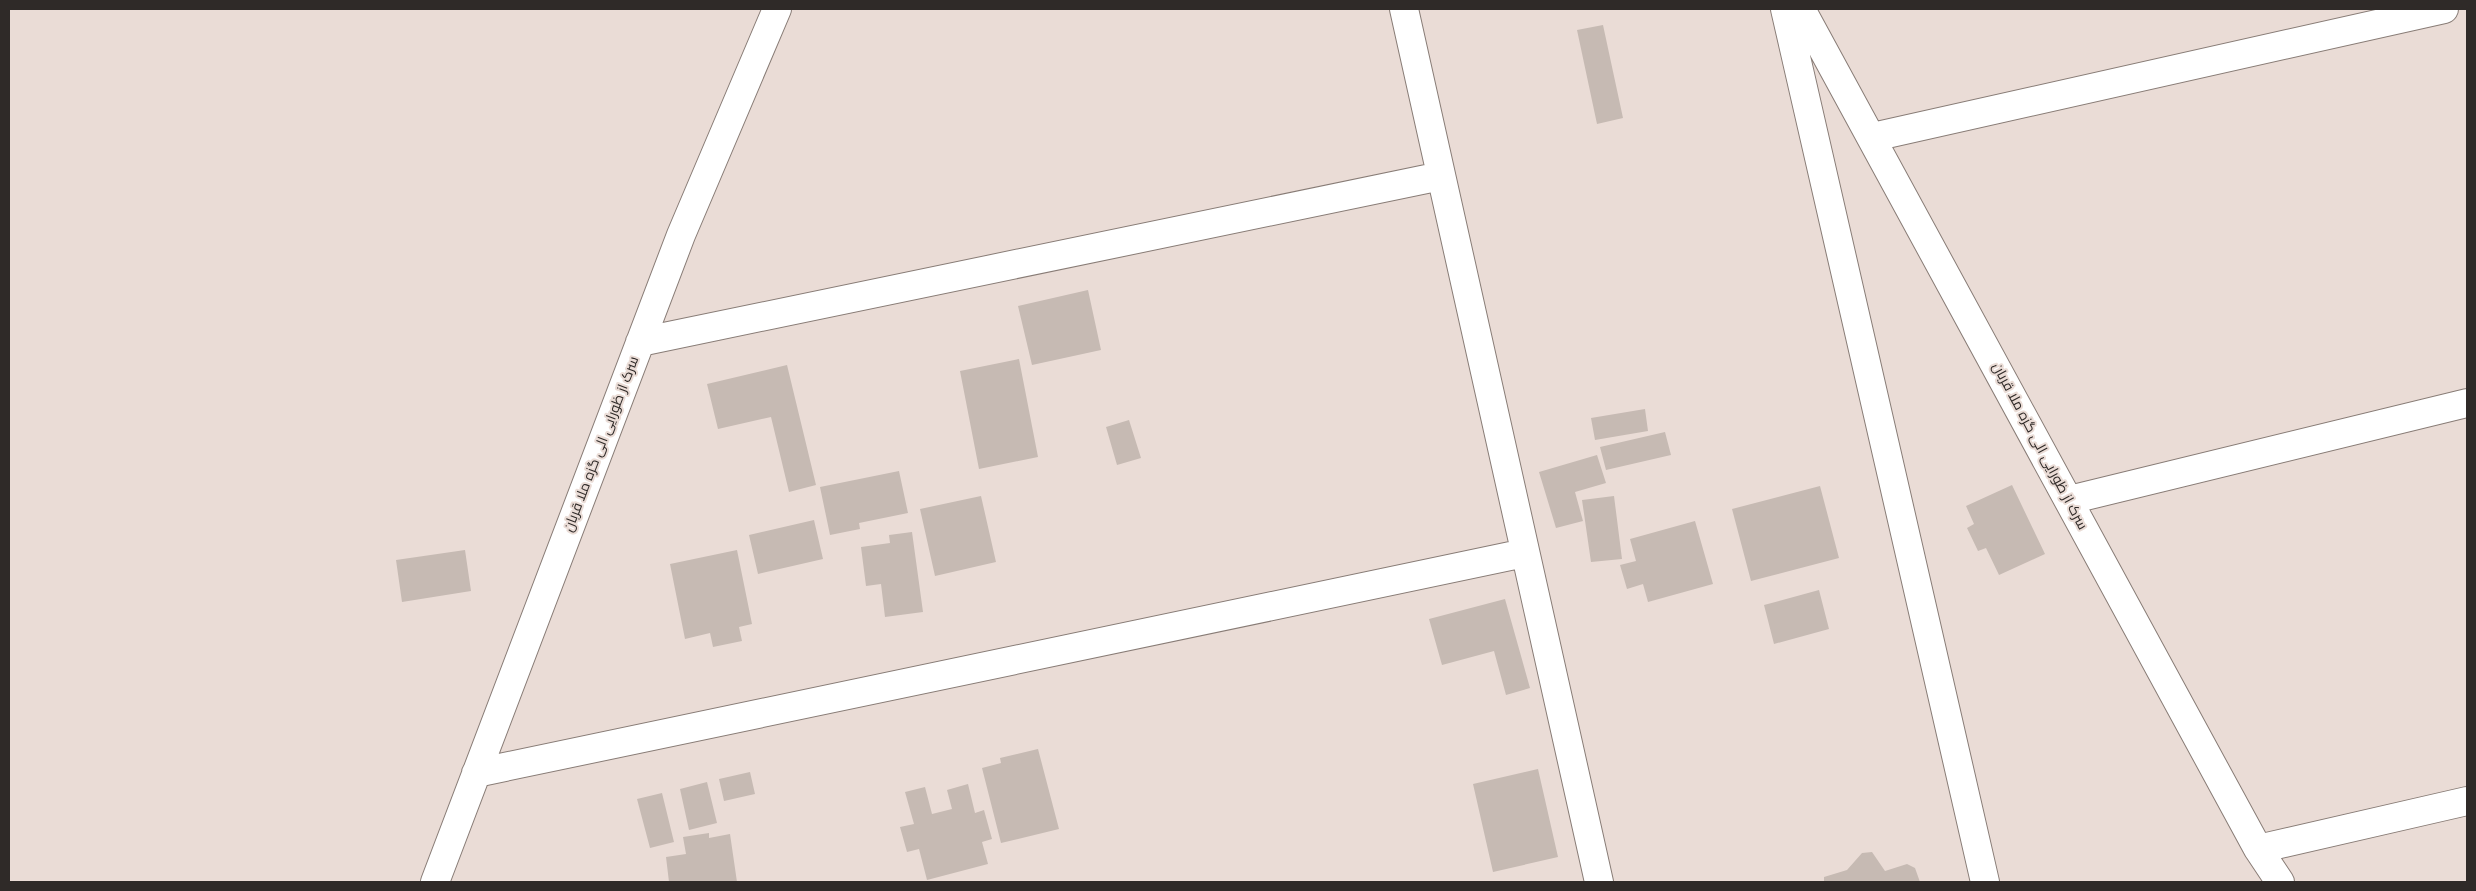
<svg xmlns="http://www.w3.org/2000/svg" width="2476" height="891" font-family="Figtree,Cairo,sans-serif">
<rect width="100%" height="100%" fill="#eadcd6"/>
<path fill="#c6bab3" d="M1603 25 1623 118 1597 124 1577 30Z
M1088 290 1101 350 1032 365 1018 306Z
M1019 359 1038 457 979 469 960 371Z
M787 365 816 485 789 492 771 417 718 429 707 384Z
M1645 409 1648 431 1595 440 1591 418Z
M1129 420 1141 458 1117 465 1106 427Z
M1665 432 1671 455 1606 470 1600 447Z
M1597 455 1606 483 1575 492 1583 521 1556 528 1539 472Z
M899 471 908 513 859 523 860 529 830 535 820 487Z
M2012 485 2045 554 1999 575 1986 548 1978 551 1967 528 1974 524 1966 506Z
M1820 486 1839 558 1751 581 1732 509Z
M981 496 996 562 935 576 920 509Z
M1614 496 1622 559 1591 562 1582 500Z
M814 520 823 559 758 574 749 535Z
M1695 521 1713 584 1648 602 1643 584 1627 589 1620 565 1636 561 1630 539Z
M912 532 923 612 885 617 881 584 866 586 861 547 890 543 889 535Z
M465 550 471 591 402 602 396 560Z
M737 550 752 624 739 627 742 641 713 647 710 633 685 639 670 564Z
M1819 590 1829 629 1774 644 1764 605Z
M1505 599 1530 688 1506 695 1494 651 1442 665 1429 619Z
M1038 749 1059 829 1001 843 982 768 1001 763 1000 758Z
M1538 769 1558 857 1493 872 1473 784Z
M750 772 755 794 724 801 719 779Z
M707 782 717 823 689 830 680 789Z
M968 784 975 813 984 810 992 839 982 842 988 864 927 880 919 849 907 852 900 827 914 824 905 792 925 787 932 814 952 809 947 790Z
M662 793 674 842 650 848 637 799Z
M709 833V838L730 834 737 882H669L666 857 686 854 683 837Z
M1872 852 1885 871 1907 864 1915 868 1920 882H1824V877L1847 870 1862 853Z"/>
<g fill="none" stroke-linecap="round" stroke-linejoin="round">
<defs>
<path id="street" d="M1404 9 1599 882
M1785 9 1985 882
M1801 9 2258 849 2280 882
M1873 137 2444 9
M640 342 1441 176
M2069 500 2467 403
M476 773 1525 553
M2258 849 2467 801
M435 882 681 235 777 9"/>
</defs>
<use href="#street" stroke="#887c76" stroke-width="30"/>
<use href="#street" stroke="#fff" stroke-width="28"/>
</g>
<g text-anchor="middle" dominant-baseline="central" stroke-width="4" stroke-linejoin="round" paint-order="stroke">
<g font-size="14" fill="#2f2a28" stroke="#eadcd6">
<text transform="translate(601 444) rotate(-69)">سرک از ظورایی الی گزه ملا قربان</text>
<text transform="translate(2040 446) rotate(62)">سرک از ظورایی الی گزه ملا قربان</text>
</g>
</g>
<rect width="2476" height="891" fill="none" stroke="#2f2a28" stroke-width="20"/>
</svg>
